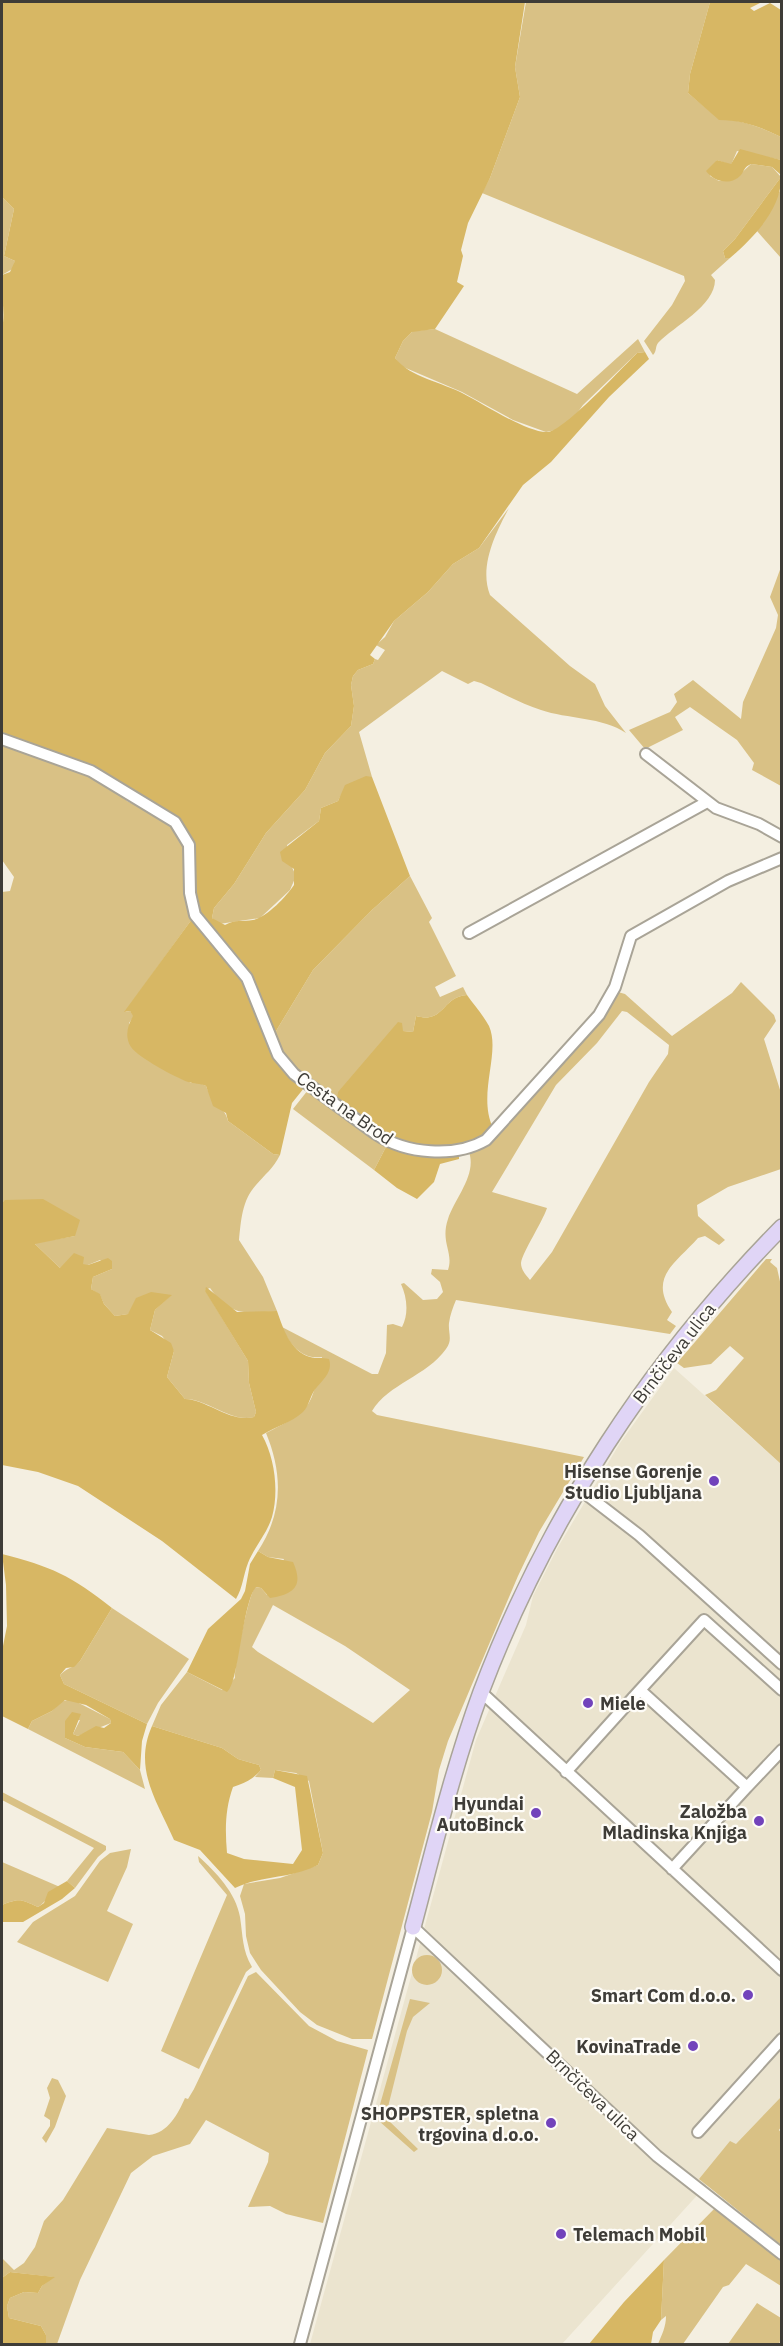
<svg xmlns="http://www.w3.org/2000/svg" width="783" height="2346" font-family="'IBM Plex Sans',sans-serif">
<rect width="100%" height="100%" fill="#f4efe1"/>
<path fill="#ebe4cf" d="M674 1368 781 1464V2103L562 2344H310L476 1740 526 1625 533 1596 558 1547 620 1443Z"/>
<path fill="#d9c185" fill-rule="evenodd" d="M526 2H710L690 74 688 93 719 119C743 120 760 127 781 137V160L737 151 731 165 717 160 710 176 719 181 735 179 751 164 772 167 781 177 735 239 723 251 725 258H730L711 275 715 280C715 306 674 326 658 343 655 347 657 351 653 355L644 341 672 305 685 281 684 276 482 193 490 178 520 97 515 67Z
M781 189V258L757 231Z
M2 197 14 209 4 256 15 261 14 268 2 275V282Z
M435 329 577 394 638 339 645 352 637 353 583 405 575 416 556 430 546 432 513 420 462 392 401 366 395 358 403 341 413 331Z
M509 508C495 534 479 567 490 595L570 666 595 684 605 706 626 733C603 717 567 719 541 710 520 703 500 692 481 683L474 681 468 684 442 671 359 732 372 777C358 776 343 789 338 801L321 808 319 821 287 845 291 865 296 876 290 890 260 918 219 924 212 918 214 908 234 884 266 833 305 790 325 753 351 726 354 706 351 685 353 676 358 670 373 664 375 659 378 660 385 650 376 645 385 637 394 621 428 592 453 564 479 548Z
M781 567V786L752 770 754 763 737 740 690 707 675 717 683 730 645 749 629 730 670 712 677 702 674 694 693 680 741 719 743 702 776 628 778 615 770 597Z
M2 742 98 777 127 801 173 824 185 843 192 919 125 1012 130 1011 134 1016 129 1023 135 1050 191 1083 198 1082 206 1086C211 1101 225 1107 228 1121L273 1154 280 1155C273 1169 265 1174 256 1185 242 1200 241 1221 239 1240L263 1277 277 1311C246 1314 229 1316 210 1288L205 1290 248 1361 249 1383 256 1412 254 1417C231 1423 208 1399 185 1399L167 1377 174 1351 162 1336 150 1330 155 1310 171 1295 128 1314 115 1316 104 1304 100 1295 91 1289 93 1277 112 1269 100 1260 88 1265 60 1268 34 1243 75 1236 6 1200 2 1203V892L10 891 14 877 2 860Z
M410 876 432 918 429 922 456 976 435 987 440 997 463 987 467 995C441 997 445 1024 416 1016L413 1032 402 1031 398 1023 337 1099C307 1079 291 1068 273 1036L313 970 372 910Z
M741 982 774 1015 776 1021 764 1039 781 1093V1169L728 1187 697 1205 698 1216 725 1240 719 1245 705 1236 698 1238C676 1263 648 1277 672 1312L667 1320 676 1326 670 1334 456 1300C453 1307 450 1315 449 1323 448 1333 453 1340 446 1349 427 1376 388 1384 372 1411L377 1415 584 1457 539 1532 518 1576 448 1741 439 1770 432 1812 372 2039H352L317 2025 300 2012 261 1970 250 1953 246 1936 245 1914 240 1896 244 1884 280 1878 318 1865 323 1853 309 1781 296 1773 275 1770 273 1778 255 1777 261 1770 259 1765 238 1759 222 1748 152 1726 161 1705 187 1672 222 1690 235 1678C235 1663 248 1597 255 1587L261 1588 267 1595 284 1559 268 1557 258 1551C283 1513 283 1474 266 1433 312 1410 311 1408 322 1357 302 1360 289 1344 282 1327L372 1374H378L386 1353 387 1325 393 1324 402 1327C409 1314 407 1297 401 1284L404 1283 423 1300 437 1299 443 1292 440 1282 431 1274 432 1269 448 1270C454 1252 440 1243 448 1219 455 1198 477 1175 469 1152L581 1043 595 1028 618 992 625 994 672 1036 732 993ZM622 1011 627 1012 669 1045 668 1054 649 1082 552 1252 530 1280C526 1275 521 1270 521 1263 523 1251 542 1223 547 1208L492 1192 556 1085 597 1043ZM273 1605 345 1646 410 1690 373 1723 258 1652 252 1647Z
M308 1090 387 1145 374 1170 293 1109Z
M766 1259H772L770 1262 777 1268 781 1286V1464L705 1395 716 1390 744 1358 730 1346 711 1364 684 1368 677 1363Z
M112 1608 189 1659 158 1703 147 1724 64 1684 60 1675C67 1668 73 1668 80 1661Z
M71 1699 110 1719 111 1723 78 1736 73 1734 80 1720 65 1721V1738L85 1747 123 1752 140 1770 145 1789 28 1729 32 1721 52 1711 60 1702Z
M2 1792 106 1846V1850L98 1857 75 1888 67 1881 94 1848 2 1800Z
M131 1849 127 1867 107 1911 133 1924 108 1982 17 1942 33 1922 75 1896 100 1861 110 1853Z
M198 1856C216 1872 236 1893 240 1917 243 1936 242 1950 252 1967L246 1972 199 2069 161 2051 227 1895 199 1862Z
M2 1862 60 1887C50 1891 47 1902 38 1907 20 1899 20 1898 2 1905Z
M412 1970a15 15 0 1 1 30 0a15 15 0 1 1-30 0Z
M256 1972 309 2026 337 2041 368 2050 323 2223 286 2214 270 2206 248 2207 268 2162 269 2153 206 2120 190 2144 153 2156 131 2173 80 2280 57 2344H46V2335L41 2326 9 2318 7 2306 10 2298 24 2292 38 2293 42 2286 53 2277 10 2272 2 2278V2258L14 2270 24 2263 35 2247 44 2221 63 2200 107 2128 149 2135C168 2133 178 2114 185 2098L188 2099 194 2089 248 1976Z
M410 1999 430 2003 413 2017 407 2031 386 2115 387 2119 418 2149 414 2152 379 2121 377 2115Z
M52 2078 58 2080 66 2096 55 2127 46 2143 42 2138 50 2126V2120L44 2116 50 2098 47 2088Z
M781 2097V2127L779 2130 782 2134 781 2245 699 2179 730 2141 736 2144Z
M716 2207 781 2256V2286L746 2264 729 2285 723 2287 683 2344H658C662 2334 666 2327 666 2316L661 2320 664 2260Z
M757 2303 781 2318V2338L779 2344H728Z"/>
<path fill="#d7b764" d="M2 2H525L515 67 520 97 490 178 468 223 461 250 463 256 457 282 464 286 435 329 412 332 403 341 395 358C411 378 442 382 464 394 482 403 529 434 548 432 565 430 621 369 637 353L645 352 649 359 609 397 551 462 523 485 479 548 453 564 428 592 394 621 370 655 375 659 373 664 358 670 353 676 351 685 354 706 351 726 325 753 305 790 266 833 234 884 214 908 212 918 225 925C235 919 243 922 253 920 267 917 286 897 294 885V869L282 861 280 852 319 821 321 808 338 801 345 785 366 776 372 777 410 876 372 910 313 970 273 1036C264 1010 257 981 241 960 229 945 208 933 200 916 181 878 212 842 168 811L2 736V329C6 311 0 293 2 275L10 272 15 261 4 256 14 209 2 197Z
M710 2H762L750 8 754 11 770 3 781 10V137C760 127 743 120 719 120L688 93 690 74Z
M740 149 781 160V175L772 167 751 164C744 167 745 170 741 175 731 186 714 182 706 171L717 160 731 164Z
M781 177C782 209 753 238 730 258H725L723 251 735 239Z
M192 919 226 955 249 991 259 1025 279 1063 304 1088 292 1103 280 1155 273 1154 228 1121 226 1113 213 1106 206 1086C200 1083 194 1084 188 1082 175 1077 139 1058 131 1047 124 1036 128 1025 133 1016L130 1011 124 1012Z
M467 995C474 1005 483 1015 489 1026 501 1053 477 1094 493 1128 469 1156 414 1152 385 1135 368 1126 352 1111 337 1099L338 1092 398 1022 402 1023 403 1031 413 1032 416 1016C445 1024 441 997 467 995Z
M387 1145 459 1153V1159L440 1164 434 1182 417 1199 397 1188 374 1170Z
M43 1199 80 1220 75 1236 35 1244 60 1268 74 1253 84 1257 83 1264 88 1265 108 1258 112 1261V1269L93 1277 91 1289 100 1294 104 1304 115 1316 128 1314 136 1298 151 1292 172 1295 155 1310 150 1330 171 1343 174 1351 167 1377 185 1399C208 1400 230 1423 254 1417L256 1412 249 1383 248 1361 205 1291 206 1287 237 1312 277 1311C283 1328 290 1351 310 1357 316 1359 322 1357 329 1359 333 1371 324 1379 317 1387 310 1394 310 1405 303 1412 291 1423 276 1426 262 1435 275 1458 279 1492 272 1517 267 1534 254 1547 248 1563 243 1576 243 1587 236 1599L162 1541 78 1486 38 1472 2 1465V1203L5 1200Z
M258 1551 268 1557 293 1562C304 1586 294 1594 270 1598L261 1588 256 1587C242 1603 239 1684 227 1692L187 1672 208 1629 241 1599 245 1591 250 1564Z
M2 1554C50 1566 72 1576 112 1608L80 1661 74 1667 66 1668 60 1675 64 1684 147 1724 142 1741 140 1770 123 1752 85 1747 65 1738V1721L72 1712 81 1714 73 1734 78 1736 96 1726 104 1728 111 1723 110 1719 86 1705 65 1700 52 1711 32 1721 28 1729 2 1716V1651L7 1626 6 1585Z
M152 1726 222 1748 238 1759 259 1765 261 1770C252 1780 245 1783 233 1787 225 1809 225 1830 227 1853L244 1859 293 1864 302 1850 295 1787 273 1778 275 1770 307 1776 323 1853 318 1865C291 1879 262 1875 235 1888L200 1850 174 1840C157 1801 133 1769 152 1726Z
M67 1881 75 1888 62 1899 23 1922H2V1905C20 1898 20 1899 38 1907L44 1903 48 1892Z
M664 2260 661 2320 653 2332 651 2344H589L624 2302Z
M10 2272 55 2277 42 2286 38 2293 24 2292 10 2298 7 2306 9 2318 41 2326 46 2335V2344H2V2278Z"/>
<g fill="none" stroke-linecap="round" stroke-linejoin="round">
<defs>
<path id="street" d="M2 739 91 771 175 822 189 845 190 893 195 915 247 978 278 1055 294 1074 376 1134C406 1154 455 1158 486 1140L599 1015 615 987 631 936 728 881 782 858
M646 754 716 808 759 824 782 837
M469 933 707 802
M578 1488 639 1535 782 1664
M640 1690 704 1620 782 1690
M481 1692 782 1970
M566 1772 640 1690 747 1787 672 1869
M747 1787 782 1750
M698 2132 782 2039
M300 2344 413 1927 657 2156 782 2254"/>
<path id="secondary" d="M413 1927C434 1848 453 1768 481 1692 547 1517 651 1360 782 1227"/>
</defs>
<use href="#street" stroke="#a9a497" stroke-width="14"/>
<use href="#secondary" stroke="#a9a497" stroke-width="18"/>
<use href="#street" stroke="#fff" stroke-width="10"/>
<use href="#secondary" stroke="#e0d5f6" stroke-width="15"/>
</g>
<g fill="#7243bb" stroke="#fefcf7" stroke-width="2">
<circle cx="714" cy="1481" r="6"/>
<circle cx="588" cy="1703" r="6"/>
<circle cx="536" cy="1813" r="6"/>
<circle cx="759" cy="1821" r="6"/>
<circle cx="748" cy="1995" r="6"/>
<circle cx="693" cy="2046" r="6"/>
<circle cx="551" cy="2123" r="6"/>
<circle cx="561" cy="2234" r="6"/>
</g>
<g text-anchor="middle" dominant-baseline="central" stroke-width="4.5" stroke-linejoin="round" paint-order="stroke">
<g font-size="18" fill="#3e3c37" stroke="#fefcf7">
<text transform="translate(345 1108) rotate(35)">Cesta na Brod</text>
<text transform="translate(674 1353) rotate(-52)">Brnčičeva ulica</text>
<text transform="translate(593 2095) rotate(44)">Brnčičeva ulica</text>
</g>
<g font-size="18" font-weight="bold" fill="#3e3c37" stroke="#fefcf7" text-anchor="end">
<text x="702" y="1471">Hisense Gorenje<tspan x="702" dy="21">Studio Ljubljana</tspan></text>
<text x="600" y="1703" text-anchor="start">Miele</text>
<text x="524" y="1803">Hyundai<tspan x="524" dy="21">AutoBinck</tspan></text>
<text x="747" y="1811">Založba<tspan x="747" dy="21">Mladinska Knjiga</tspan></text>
<text x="736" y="1995">Smart Com d.o.o.</text>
<text x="681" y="2046">KovinaTrade</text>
<text x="539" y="2113">SHOPPSTER, spletna<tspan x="539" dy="21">trgovina d.o.o.</tspan></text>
<text x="573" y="2234" text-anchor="start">Telemach Mobil</text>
</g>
</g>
<rect width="783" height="2346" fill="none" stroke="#3e3c37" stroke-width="6"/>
</svg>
